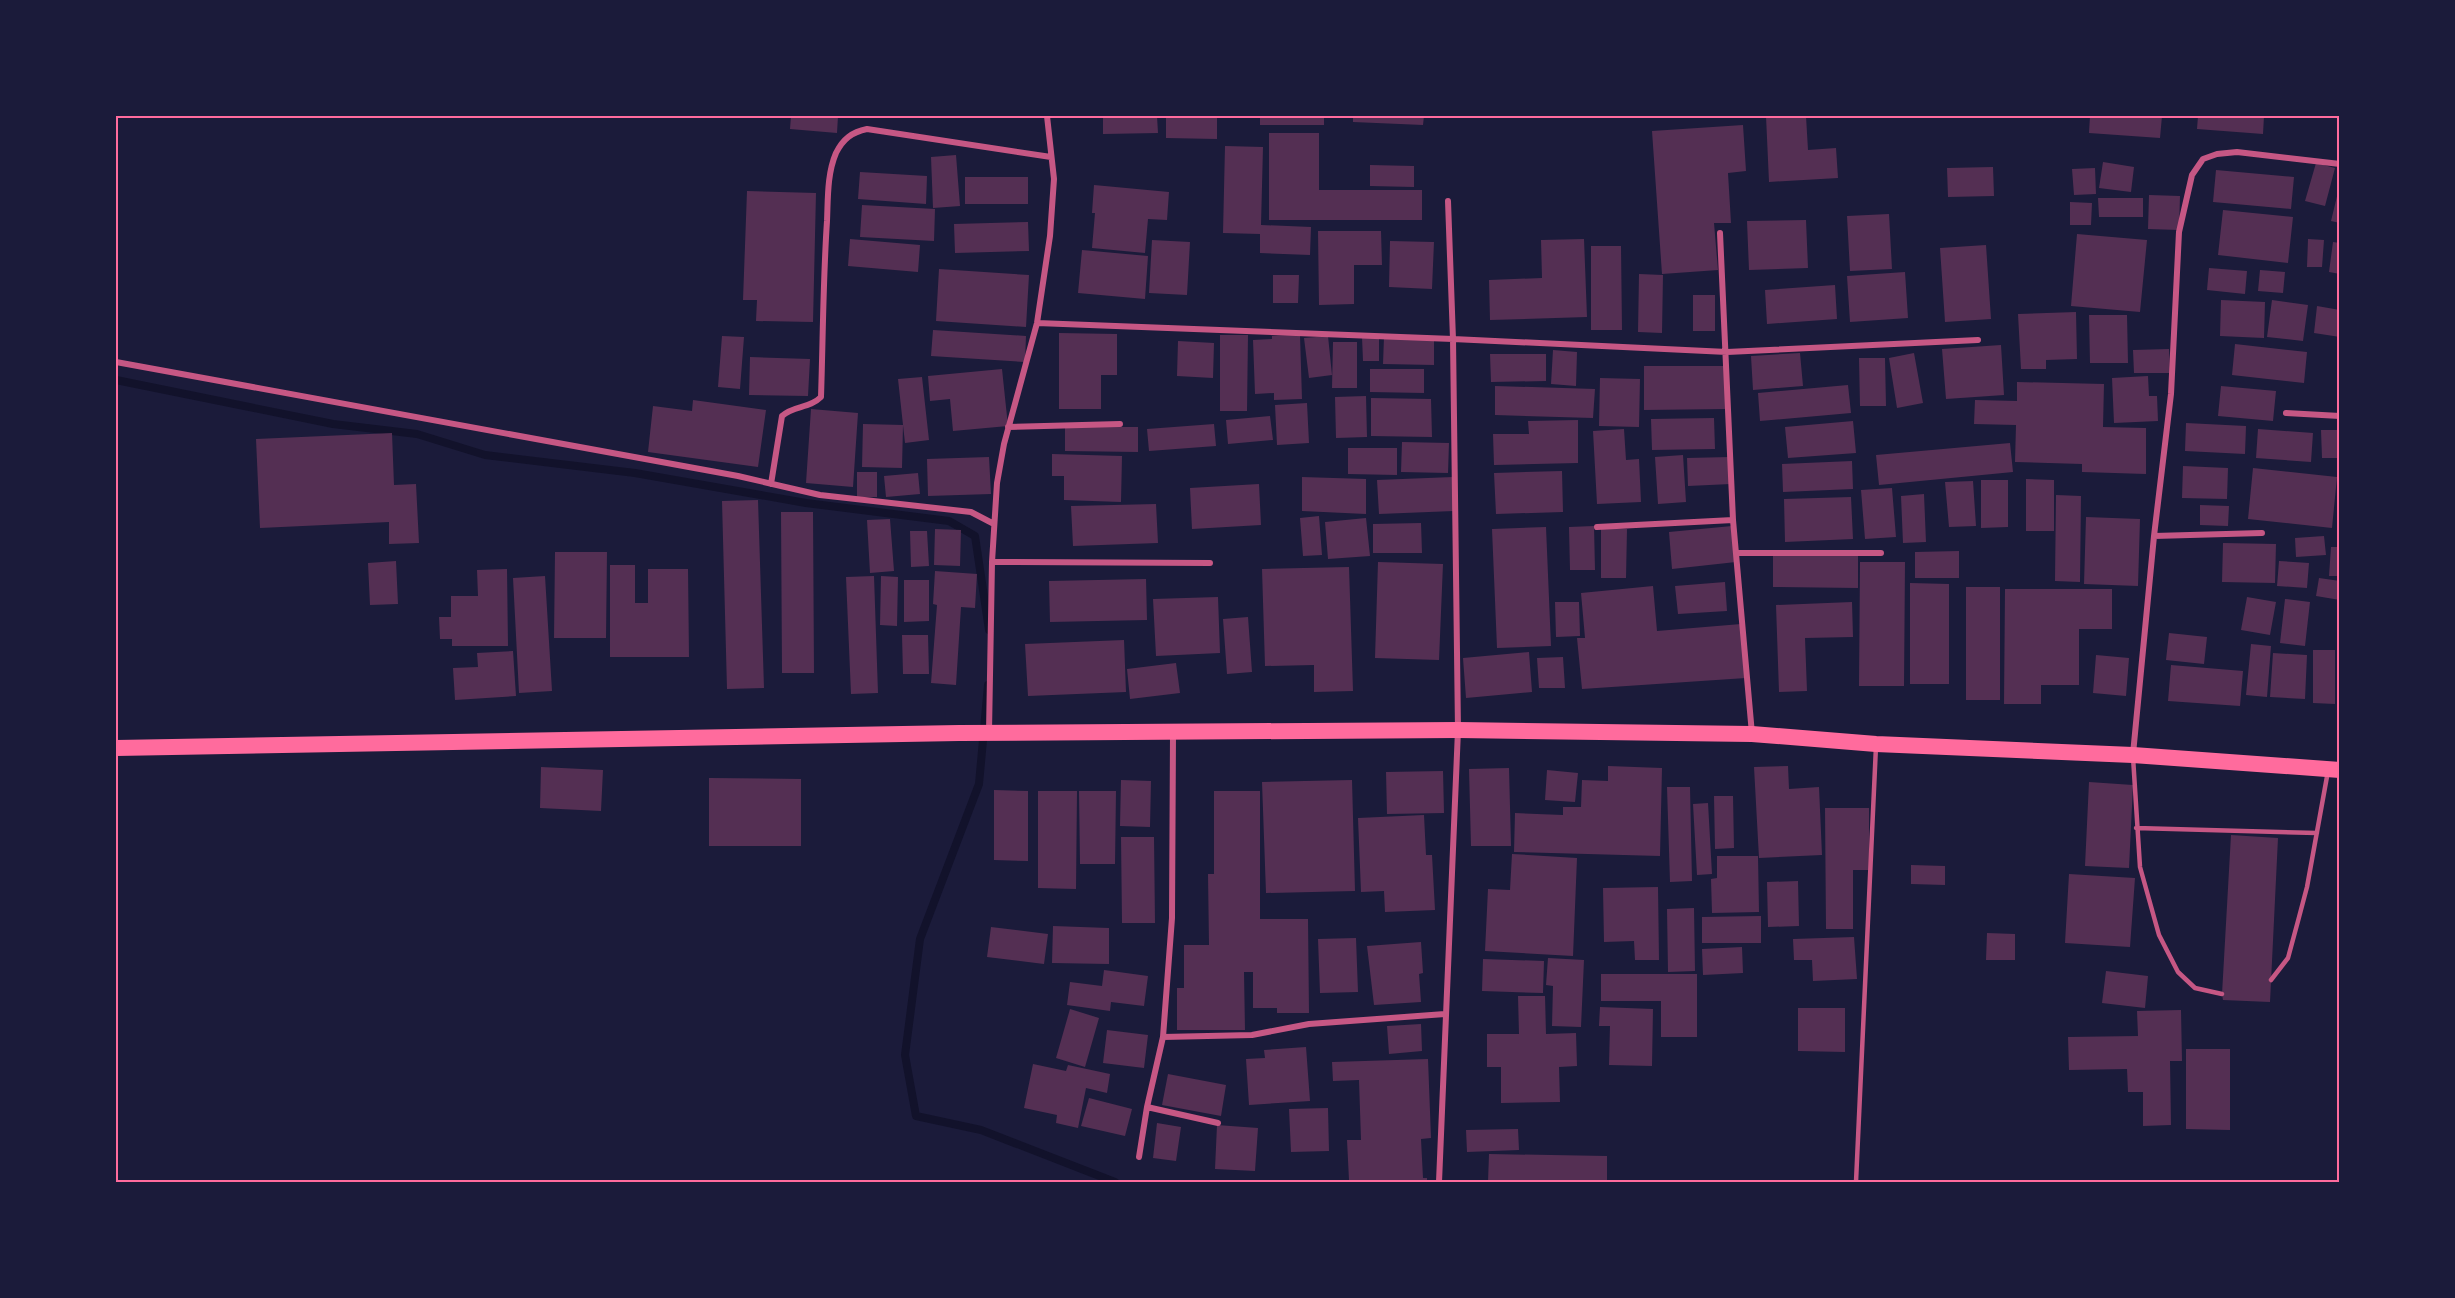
<svg xmlns="http://www.w3.org/2000/svg" width="2455" height="1298" font-family="'Sofia Sans Condensed',sans-serif">
<rect width="100%" height="100%" fill="#1b1b3a"/>
<g fill="none" stroke-linecap="round" stroke-linejoin="round">
<path stroke="#12122b" stroke-width="8" d="M116 380 333 424 417 434 485 455 635 473 806 503 949 521 975 536 989 630
M988 685 979 784 920 939 905 1055 916 1116 981 1130 1115 1182"/>
</g>
<path fill="#542f53" d="M791 116H838L837 133 790 129Z
M1103 116H1157L1158 133 1103 134Z
M1166 116H1217V139L1166 138Z
M1260 116H1324V125H1260Z
M1353 116H1424L1423 125 1353 122Z
M1766 116H1806L1808 150 1836 148 1838 178 1769 182Z
M2090 116H2162L2160 138 2089 133Z
M2198 116H2264L2263 134 2197 129Z
M1743 125 1746 171 1728 173 1731 223H1714L1718 270 1662 274 1652 131Z
M1269 133H1319V190H1422V220H1269Z
M1225 146 1263 147 1261 225 1311 227 1310 255 1260 253V234L1223 233Z
M956 155 960 206 933 208 931 157Z
M2103 162 2134 167 2131 192 2099 188Z
M2316 163 2335 168 2325 206 2305 201Z
M1370 165 1414 166V187L1370 186Z
M1993 167 1994 196 1948 197 1947 168Z
M2095 168 2096 194 2074 195 2072 169Z
M2216 170 2294 177 2291 209 2213 202Z
M860 172 927 176 926 204 858 199Z
M965 177H1028V204H965Z
M1094 185 1169 192 1167 220 1148 219 1145 253 1092 248 1095 213H1092Z
M2339 188H2340V223L2331 221Z
M747 191 816 193 813 322 756 321 757 300H743Z
M2149 195 2180 196 2179 230 2148 229Z
M2098 198H2143V217H2099Z
M2070 202 2092 203 2091 225H2070Z
M862 205 935 209 934 241 860 237Z
M2223 210 2293 217 2288 263 2218 255Z
M1889 214 1892 269 1850 271 1847 216Z
M1806 220 1808 268 1749 270 1747 221Z
M1028 222 1029 251 955 253 954 224Z
M1318 231H1381L1382 265H1354V304L1319 305Z
M2077 234 2147 240 2140 312 2071 306Z
M850 239 920 245 918 272 848 266Z
M1584 239 1587 317 1490 320 1489 280 1542 278 1541 240Z
M2308 239 2324 240 2322 267H2307Z
M1152 240 1190 242 1187 295 1149 293Z
M1390 241 1434 242 1432 289 1389 287Z
M2333 242 2340 243V274L2329 272Z
M1986 245 1991 319 1945 322 1940 248Z
M1591 246H1621L1622 330H1591Z
M1082 250 1148 256 1145 299 1078 293Z
M2209 268 2247 271 2245 294 2207 290Z
M939 269 1029 275 1026 327 936 321Z
M2260 270 2285 272 2283 293 2258 291Z
M1905 272 1908 318 1850 322 1847 276Z
M1639 274 1663 275 1662 333 1638 332Z
M1273 275H1299L1298 303H1273Z
M1835 285 1837 319 1767 324 1765 290Z
M1693 295H1715V331H1693Z
M2221 300 2265 302 2264 338 2220 336Z
M2272 300 2308 305 2303 341 2267 337Z
M2317 306 2340 310V337L2314 333Z
M2076 312 2077 359 2046 360V369H2021L2018 314Z
M2089 315H2127L2128 363H2090Z
M933 330 1026 336 1025 362 931 356Z
M1059 333 1117 334V375H1101V409H1059Z
M1220 335H1248L1247 411H1220Z
M1300 335 1302 399 1274 400V393L1255 394 1253 340 1272 339V336Z
M722 336 744 337 740 389 718 387Z
M1328 336 1332 375 1309 378 1304 338Z
M1362 337H1379V361H1363Z
M1384 337 1434 338V365L1383 364Z
M1178 341 1214 343 1213 378 1177 376Z
M1333 342H1357V388H1332Z
M2235 344 2307 352 2304 383 2232 375Z
M2001 345 2004 395 1946 399 1942 349Z
M2169 349 2170 373H2134L2133 350Z
M1553 350 1577 352 1576 386 1551 384Z
M1800 353 1803 386 1753 390 1751 356Z
M1914 353 1923 403 1897 408 1889 358Z
M1490 354H1546V381L1491 382Z
M750 357 810 359 808 396 749 395Z
M1859 358H1885L1886 406H1860Z
M1644 366H1727V409L1644 410Z
M1002 369 1008 426 953 431 950 399 930 401 928 376Z
M1370 369H1424V393L1370 392Z
M2148 376 2149 396H2157L2158 421 2114 423 2112 378Z
M922 377 929 440 905 443 903 425 902 468 862 467 863 424 903 425 898 379Z
M1600 378 1640 379 1639 427 1599 426Z
M2017 382 2104 384 2103 427 2146 428V474L2082 472V464L2015 462 2016 425 1974 424 1975 400 2017 401Z
M1848 385 1851 413 1760 421 1758 393Z
M1495 386 1595 389 1593 418 1495 415Z
M2221 386 2276 391 2273 421 2218 416Z
M1366 396 1367 437 1336 438 1335 397Z
M1371 398 1431 399 1432 437 1371 436Z
M693 400 766 410 758 467 648 452 653 406 692 411Z
M1307 403 1309 443 1277 445 1275 405Z
M811 409 858 413 853 487 806 483Z
M1270 416 1273 440 1228 444 1226 420Z
M1714 418 1715 449 1652 450 1651 419Z
M1578 420V463L1494 465 1493 434H1529L1528 421Z
M1853 421 1856 453 1788 458 1785 427Z
M2186 423 2246 426 2245 454 2185 451Z
M1214 424 1216 446 1149 451 1147 429Z
M1065 427H1138V452L1065 451Z
M1624 429 1626 460 1639 459 1641 502 1597 504 1593 431Z
M2258 429 2313 433 2311 462 2256 458Z
M2321 430H2340V458H2322Z
M392 433 394 485 416 484 419 543 389 544V522L260 528 256 439Z
M1402 442 1449 443 1448 473 1401 472Z
M2010 443 2013 472 1879 485 1876 455Z
M1348 448H1397V475L1348 474Z
M1052 454 1122 456 1121 502 1064 500V476H1052Z
M1683 455 1686 502 1658 504 1655 457Z
M989 457 991 494 928 496 927 459Z
M1730 457 1731 484 1688 486 1687 458Z
M1852 461 1853 489 1783 492 1782 464Z
M2183 466 2228 468 2227 499 2182 498Z
M2253 468 2337 477 2332 528 2248 519Z
M1562 471 1563 512 1496 514 1494 473Z
M857 472H877V497H857Z
M918 473 920 494 886 497 884 476Z
M1302 477 1366 479V514L1302 511Z
M1453 477 1454 511 1379 514 1377 480Z
M2026 479 2054 480V531H2026Z
M1981 480H2008V527L1981 528Z
M1973 481 1976 526 1949 527 1945 482Z
M1259 484 1261 525 1192 529 1190 488Z
M1892 488 1896 537 1865 539 1861 490Z
M1924 494 1926 542 1903 543 1901 496Z
M2056 495 2081 496 2080 582 2055 581Z
M1851 497 1853 539 1785 542 1784 499Z
M758 500 764 688 727 689 722 501Z
M1156 504 1158 543 1073 546 1071 506Z
M2200 505 2229 506 2228 526 2200 525Z
M781 512H813L814 673H782Z
M1319 516 1322 555 1303 556 1300 518Z
M2086 517 2140 519 2138 586 2084 584Z
M1366 518 1370 556 1328 559 1325 522Z
M890 519 894 571 870 573 867 520Z
M1421 523 1422 553H1373V524Z
M1594 526 1595 570H1570L1569 527Z
M1732 526 1736 562 1672 569 1669 532Z
M1546 527 1551 646 1497 648 1492 529Z
M1601 528 1627 529 1626 578H1601Z
M935 529 961 530 960 566 934 565Z
M910 531H927L929 566 911 567Z
M2324 536 2326 555 2296 557 2295 538Z
M2223 543 2276 544 2275 583 2222 582Z
M2331 547H2340V576H2329Z
M1959 551V578H1915V552Z
M555 552H607L606 638H554Z
M1773 555H1858V588L1773 587Z
M396 561 398 604 370 605 368 563Z
M2279 561 2309 563 2307 588 2277 586Z
M1378 562 1443 564 1439 660 1375 658Z
M1860 562H1905L1904 686H1859Z
M610 565H635V603H648V569H688L689 657H610Z
M1349 567 1353 691 1314 692V665L1265 666 1262 569Z
M507 569 508 646H452V639H440L439 617H451V596H478L477 570Z
M935 571 977 574 975 608 961 607 956 685 931 683 937 605 933 604Z
M545 576 552 691 519 693 513 578Z
M874 576 878 693 851 694 846 577Z
M881 576 898 577 897 626 880 625Z
M2319 578 2340 581V600L2316 596Z
M1146 579 1147 620 1050 622 1049 581Z
M904 580H929V621L904 622Z
M1725 582 1727 611 1678 614 1675 586Z
M1910 583 1949 584V684H1910Z
M1653 586 1657 631 1741 624 1746 678 1582 689 1577 638H1585L1581 593Z
M1966 587H2000V700H1966Z
M2005 589H2112V629H2079V685H2041V704H2004Z
M1218 597 1220 653 1156 656 1153 599Z
M2247 597 2276 602 2270 635 2241 630Z
M2285 599 2310 602 2305 646 2280 643Z
M1555 602H1579L1580 636 1556 637Z
M1852 602 1853 637 1805 638 1807 691 1779 692 1776 605Z
M1248 617 1252 672 1227 674 1223 619Z
M2169 633 2207 637 2204 664 2166 660Z
M902 635H928L929 674H903Z
M1124 640 1126 692 1028 696 1025 644Z
M2251 644 2271 646 2267 697 2246 695Z
M2313 650H2335V704L2313 703Z
M513 651 516 696 455 700 453 668 478 667 477 653Z
M1529 652 1532 692 1466 698 1463 658Z
M2273 653 2307 655 2305 699 2270 697Z
M2096 655 2129 658 2126 696 2093 693Z
M1563 657 1565 688H1539L1537 658Z
M1176 663 1180 693 1130 699 1127 669Z
M2171 665 2243 671 2240 706 2168 701Z
M1608 766 1662 768 1660 856 1514 852 1515 813 1563 815V807H1581L1582 780 1608 781Z
M1788 766 1789 789 1819 787 1822 855 1759 858 1754 767Z
M541 767 603 770 601 811 540 808Z
M1509 768 1511 846H1471L1469 769Z
M1547 770 1578 773 1575 802 1545 800Z
M1443 771 1444 813 1387 814 1386 772Z
M709 778 801 779V846H709Z
M1121 780 1151 781 1150 827 1120 826Z
M1352 780 1355 891 1266 893 1262 782Z
M2089 782 2133 785 2129 868 2085 866Z
M1667 787H1690L1692 881 1670 882Z
M994 790 1028 791V861L994 860Z
M1038 791H1077L1076 889 1038 888Z
M1079 791H1116L1115 864H1080Z
M1214 791H1260V919H1308L1309 1013H1277V1008H1253V972H1244L1245 1030H1177V988H1184V945H1209L1208 874H1214Z
M1714 796H1733L1734 848 1715 849Z
M1708 803 1712 874 1697 875 1693 804Z
M1825 808H1869V870H1853V929H1826Z
M1424 815 1426 855H1432L1435 910 1385 912 1384 891 1361 892 1358 818Z
M2231 835 2278 838 2270 1002 2223 1000 2222 994Z
M1121 837H1154L1155 923H1122Z
M1512 854 1577 858 1573 956 1485 951 1488 889 1510 890Z
M1717 856H1758L1759 912 1712 913 1711 879 1717 878Z
M1911 865 1945 866V885L1911 884Z
M2069 874 2135 878 2130 947 2065 943Z
M1798 881 1799 926 1768 927 1767 882Z
M1658 887 1659 960H1635L1634 941 1604 942 1603 888Z
M1694 908 1695 971 1668 972 1667 909Z
M1761 916V943H1702V917Z
M1053 926 1109 928V964L1052 963Z
M991 927 1048 934 1044 964 987 957Z
M1987 933 2015 934V960H1986Z
M1854 937 1857 979 1813 981 1812 960H1794L1793 939Z
M1356 938 1358 992 1320 993 1318 939Z
M1421 942 1423 973 1419 974 1421 1002 1374 1005 1367 946Z
M1742 947 1743 973 1703 975 1702 949Z
M1548 958 1584 960 1581 1027 1552 1026 1553 986 1546 985Z
M1483 959 1544 961 1543 993 1482 991Z
M1104 970 1148 976 1144 1006 1111 1002 1110 1011 1067 1005 1070 982 1102 986Z
M2106 971 2148 976 2145 1008 2102 1003Z
M1601 974H1697V1037H1661V1001H1601Z
M1518 996H1545L1546 1034 1576 1033 1577 1066 1559 1067 1560 1102 1501 1103V1067H1487V1034H1519Z
M1600 1007 1653 1009 1652 1066 1609 1065 1610 1026H1599Z
M1798 1008H1845V1052L1798 1051Z
M1070 1009 1099 1018 1085 1067 1056 1058Z
M2181 1010 2182 1061H2170L2171 1125 2143 1126V1092H2128L2127 1069 2069 1070 2068 1037 2138 1036 2137 1011Z
M1421 1024 1422 1051 1389 1054 1387 1026Z
M1107 1030 1148 1035 1144 1068 1103 1063Z
M1306 1047 1310 1101 1249 1105 1246 1059 1265 1058 1264 1050Z
M2186 1049H2230V1130L2186 1129Z
M1428 1059 1431 1138 1421 1139 1423 1178H1427V1182H1359V1180H1349L1347 1140H1361L1359 1080 1333 1081 1332 1062Z
M1033 1064 1066 1071 1068 1065 1110 1074 1107 1093 1086 1088 1078 1128 1056 1123 1057 1115 1024 1108Z
M1168 1074 1226 1085 1221 1116 1162 1105Z
M1089 1098 1132 1109 1125 1136 1081 1126Z
M1328 1108 1329 1151 1291 1152 1289 1109Z
M1157 1123 1181 1127 1176 1161 1153 1158Z
M1217 1125 1258 1128 1255 1171 1215 1169Z
M1518 1129 1519 1150 1467 1152 1466 1130Z
M1489 1154 1607 1156V1182H1488Z"/>
<g fill="none" stroke-linecap="round" stroke-linejoin="round">
<path stroke="#c65784" stroke-width="4.5" d="M2133 757 2140 867 2159 935 2178 972 2195 988 2222 994
M2136 828 2317 833
M2271 980 2288 958 2298 921 2307 887 2328 771
M1856 1182 1876 746"/>
<path stroke="#c65784" stroke-width="6" d="M1448 201 1453 339 1727 352 1978 340
M1720 233 1733 520 1752 734
M1037 323 1453 339 1458 730 1439 1182
M116 362 738 476 820 495 971 512 994 524
M2286 413 2340 416
M1008 427 1120 424
M771 484 782 416C794 405 809 409 821 397 823 338 823 280 827 221 828 199 827 174 836 153 843 139 852 132 867 129L1051 157
M1597 527 1733 520
M2154 536 2262 533
M1737 553H1881
M992 562 1210 563
M989 732 992 562 997 483 1004 444 1037 323 1050 236 1054 179 1047 116
M1173 734 1172 918 1163 1037 1147 1107 1218 1123
M2133 754 2154 536 2171 394 2179 232 2192 175 2203 159 2217 154 2237 152 2340 164
M1163 1037 1252 1035 1309 1024 1445 1014
M1139 1157 1147 1107"/>
<path stroke="#ff6b9d" stroke-width="16" d="M116 748 959 733 1458 730 1752 734 1876 744 2133 755 2340 770"/>
</g>
<rect width="2455" height="1298" fill="none" stroke="#1b1b3a" stroke-width="234"/>
<rect x="117" y="117" width="2221" height="1064" fill="none" stroke="#ff6b9d" stroke-width="2"/>
</svg>
